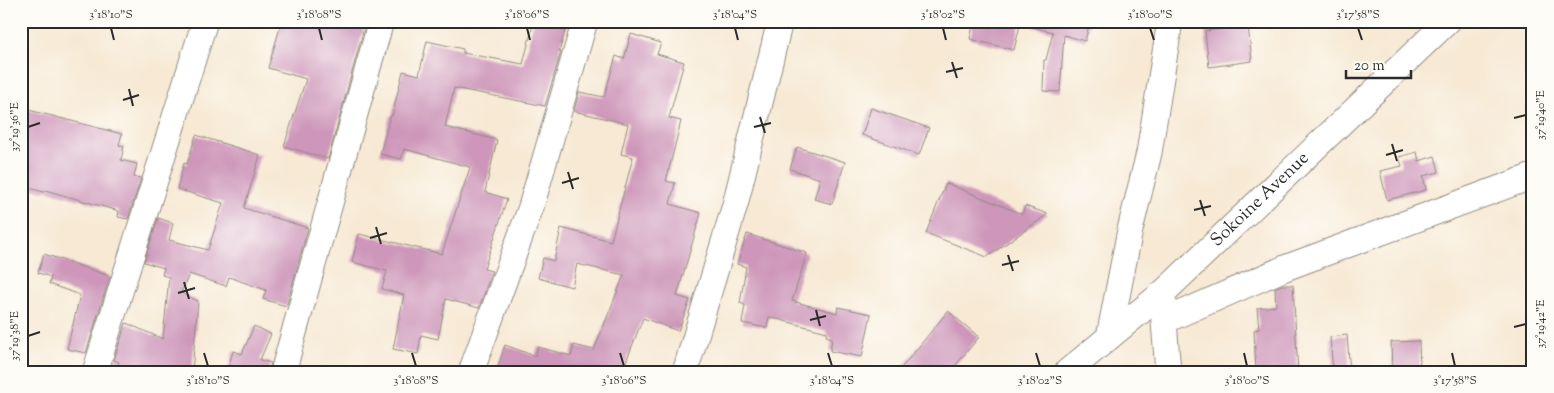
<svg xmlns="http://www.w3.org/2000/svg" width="1554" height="393" font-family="'Sorts Mill Goudy',serif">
<rect width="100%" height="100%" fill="#fdfcf7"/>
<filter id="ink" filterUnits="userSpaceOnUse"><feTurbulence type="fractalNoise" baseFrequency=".02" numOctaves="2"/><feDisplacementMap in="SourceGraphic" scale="10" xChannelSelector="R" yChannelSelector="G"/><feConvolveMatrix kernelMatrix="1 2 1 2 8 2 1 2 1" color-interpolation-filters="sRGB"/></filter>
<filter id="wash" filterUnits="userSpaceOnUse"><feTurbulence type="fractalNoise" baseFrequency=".0096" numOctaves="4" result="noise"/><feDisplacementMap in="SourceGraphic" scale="20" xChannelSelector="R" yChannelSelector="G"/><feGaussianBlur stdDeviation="1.12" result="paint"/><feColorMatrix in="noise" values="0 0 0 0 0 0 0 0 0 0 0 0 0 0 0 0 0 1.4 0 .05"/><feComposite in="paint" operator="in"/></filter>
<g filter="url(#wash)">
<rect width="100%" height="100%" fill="#f7e9d4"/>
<g id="blocks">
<path fill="#cd96ba" d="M282 21H366L328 159 284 146 306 79 268 68Z
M534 21H568L559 52H561L545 106 454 88 445 127 497 140 485 192 507 199 484 269 492 271 479 308 446 299 438 339 421 335 418 354 393 349 404 295 382 289 387 271 352 262 359 234 442 254 470 167 404 149 401 159 380 154 390 116H392L403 71 419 75 427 41 463 49V53L523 64Z
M974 21H1021L1014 50 970 39Z
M1034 21H1090L1085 41 1064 35 1060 92 1043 91 1044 60H1046L1053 32 1033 27Z
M1248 26 1252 61 1209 67 1205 31Z
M631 34 661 43 657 54 684 62 669 118 681 121 666 181 675 183 670 204 701 213 677 296 690 300 678 331 643 318 622 372H496L505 345 535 356 538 347 571 356 574 345 594 350 624 275 577 264 572 287 538 278 543 258 554 261 561 228 611 241 633 157 621 154 628 124 574 111 579 92 604 97 616 56 624 59Z
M21 108 122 134 119 145 124 146 121 160 137 164 134 177 141 178 128 219 118 217 119 211 45 190 44 192 21 186V156L28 129 21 127Z
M871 108 929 128 919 155 862 135Z
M196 135 260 155 244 208 308 228 287 304 286 306 263 299 266 290 229 277 226 286 189 274 181 293 198 301 192 372H115L119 362 114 360 126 323 163 339 169 277 162 275 164 268 144 262 158 218 173 223 169 240 208 250 223 203 177 189 184 163 187 164Z
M797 147 845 162 832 204 814 199 820 179 790 169Z
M1417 152 1419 161 1435 156 1439 172 1423 176 1426 190 1387 200 1380 171 1402 166 1399 157Z
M946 183 1022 214 1025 206 1048 214 987 257 926 233Z
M747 234 807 253 792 301 837 313 838 307 871 314 862 357 830 351 832 338 826 336 827 332 769 317 767 328 742 323 745 305 740 303 746 267 737 264Z
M44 254 110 276 86 353 67 349 80 295 49 284 51 277 38 273Z
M1282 285H1293L1298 372H1256L1254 330 1259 329 1257 308 1276 306 1275 288Z
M948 311 979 337 950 372H898Z
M254 326 271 334 260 360 271 363 269 372H227L233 351 242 354Z
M1347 335 1350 372H1333L1330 337Z
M1419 341 1420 372H1392L1391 342Z"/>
</g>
</g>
<g filter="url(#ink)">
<use href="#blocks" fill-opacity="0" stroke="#918a80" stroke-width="1"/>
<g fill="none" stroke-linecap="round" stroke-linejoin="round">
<defs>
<g id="minor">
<path d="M1165 306 1164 321 1168 372"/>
<path d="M1164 321 1285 268 1533 176"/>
<path d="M1109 337 1130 230 1149 153 1170 21"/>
<path d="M95 372 205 21"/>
<path d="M283 372 381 21"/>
<path d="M471 372 531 207 585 21"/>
<path d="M685 372 735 205 780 21"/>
<path id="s1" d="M1067 372 1165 291 1448 21"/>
</g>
</defs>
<use href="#minor" stroke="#918a80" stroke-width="27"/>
<use href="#minor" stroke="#fff" stroke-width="25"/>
</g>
</g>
<path fill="none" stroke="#2b2b2b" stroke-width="2" d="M111 28 114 40M319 28 322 40M527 28 530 40M735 28 738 40M943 28 946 40M1150 28 1154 40M1358 28 1362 40M952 62 957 78M946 72 963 68M129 89 133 106M123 100 139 95M760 117 765 133M1514 118 1526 115M28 127 40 123M754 127 771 123M1392 144 1397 161M1386 155 1403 150M568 172 573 189M562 183 579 178M1200 200 1205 216M1194 210 1211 206M376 227 381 244M370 238 387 233M1008 255 1013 271M1002 265 1019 261M184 282 189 299M178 293 195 288M816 310 820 326M810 320 826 316M1514 327 1526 324M28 336 40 332M204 353 208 366M412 353 416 366M620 353 624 366M828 353 832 366M1036 353 1040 366M1244 353 1247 366M1452 353 1455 366"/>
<g text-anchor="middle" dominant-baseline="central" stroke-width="5" stroke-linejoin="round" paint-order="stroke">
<g font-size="18" fill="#2b2b2b" stroke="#fdfcf7">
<text stroke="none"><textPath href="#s1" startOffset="259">Sokoine Avenue</textPath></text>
</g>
</g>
<rect width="1554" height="393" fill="none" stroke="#fdfcf7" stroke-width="55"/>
<path d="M1346 70v8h65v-8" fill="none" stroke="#2b2b2b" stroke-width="2.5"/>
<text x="1354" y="70" font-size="15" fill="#2b2b2b" stroke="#fdfcf7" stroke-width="4" paint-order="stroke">20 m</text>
<rect x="28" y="28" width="1498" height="338" fill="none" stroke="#2b2b2b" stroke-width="2"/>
<g font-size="12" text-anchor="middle" fill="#2b2b2b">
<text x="111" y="18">3°18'10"S</text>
<text x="319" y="18">3°18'08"S</text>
<text x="527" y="18">3°18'06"S</text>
<text x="735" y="18">3°18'04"S</text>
<text x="943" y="18">3°18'02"S</text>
<text x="1150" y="18">3°18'00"S</text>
<text x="1358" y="18">3°17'58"S</text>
<text transform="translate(1540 115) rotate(-90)" y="4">37°19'40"E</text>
<text transform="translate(14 127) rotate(-90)" y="4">37°19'36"E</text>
<text transform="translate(1540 324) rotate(-90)" y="4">37°19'42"E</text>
<text transform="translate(14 336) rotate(-90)" y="4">37°19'38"E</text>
<text x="208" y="384">3°18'10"S</text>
<text x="416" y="384">3°18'08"S</text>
<text x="624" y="384">3°18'06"S</text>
<text x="832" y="384">3°18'04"S</text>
<text x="1040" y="384">3°18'02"S</text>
<text x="1247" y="384">3°18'00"S</text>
<text x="1455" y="384">3°17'58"S</text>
</g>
</svg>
